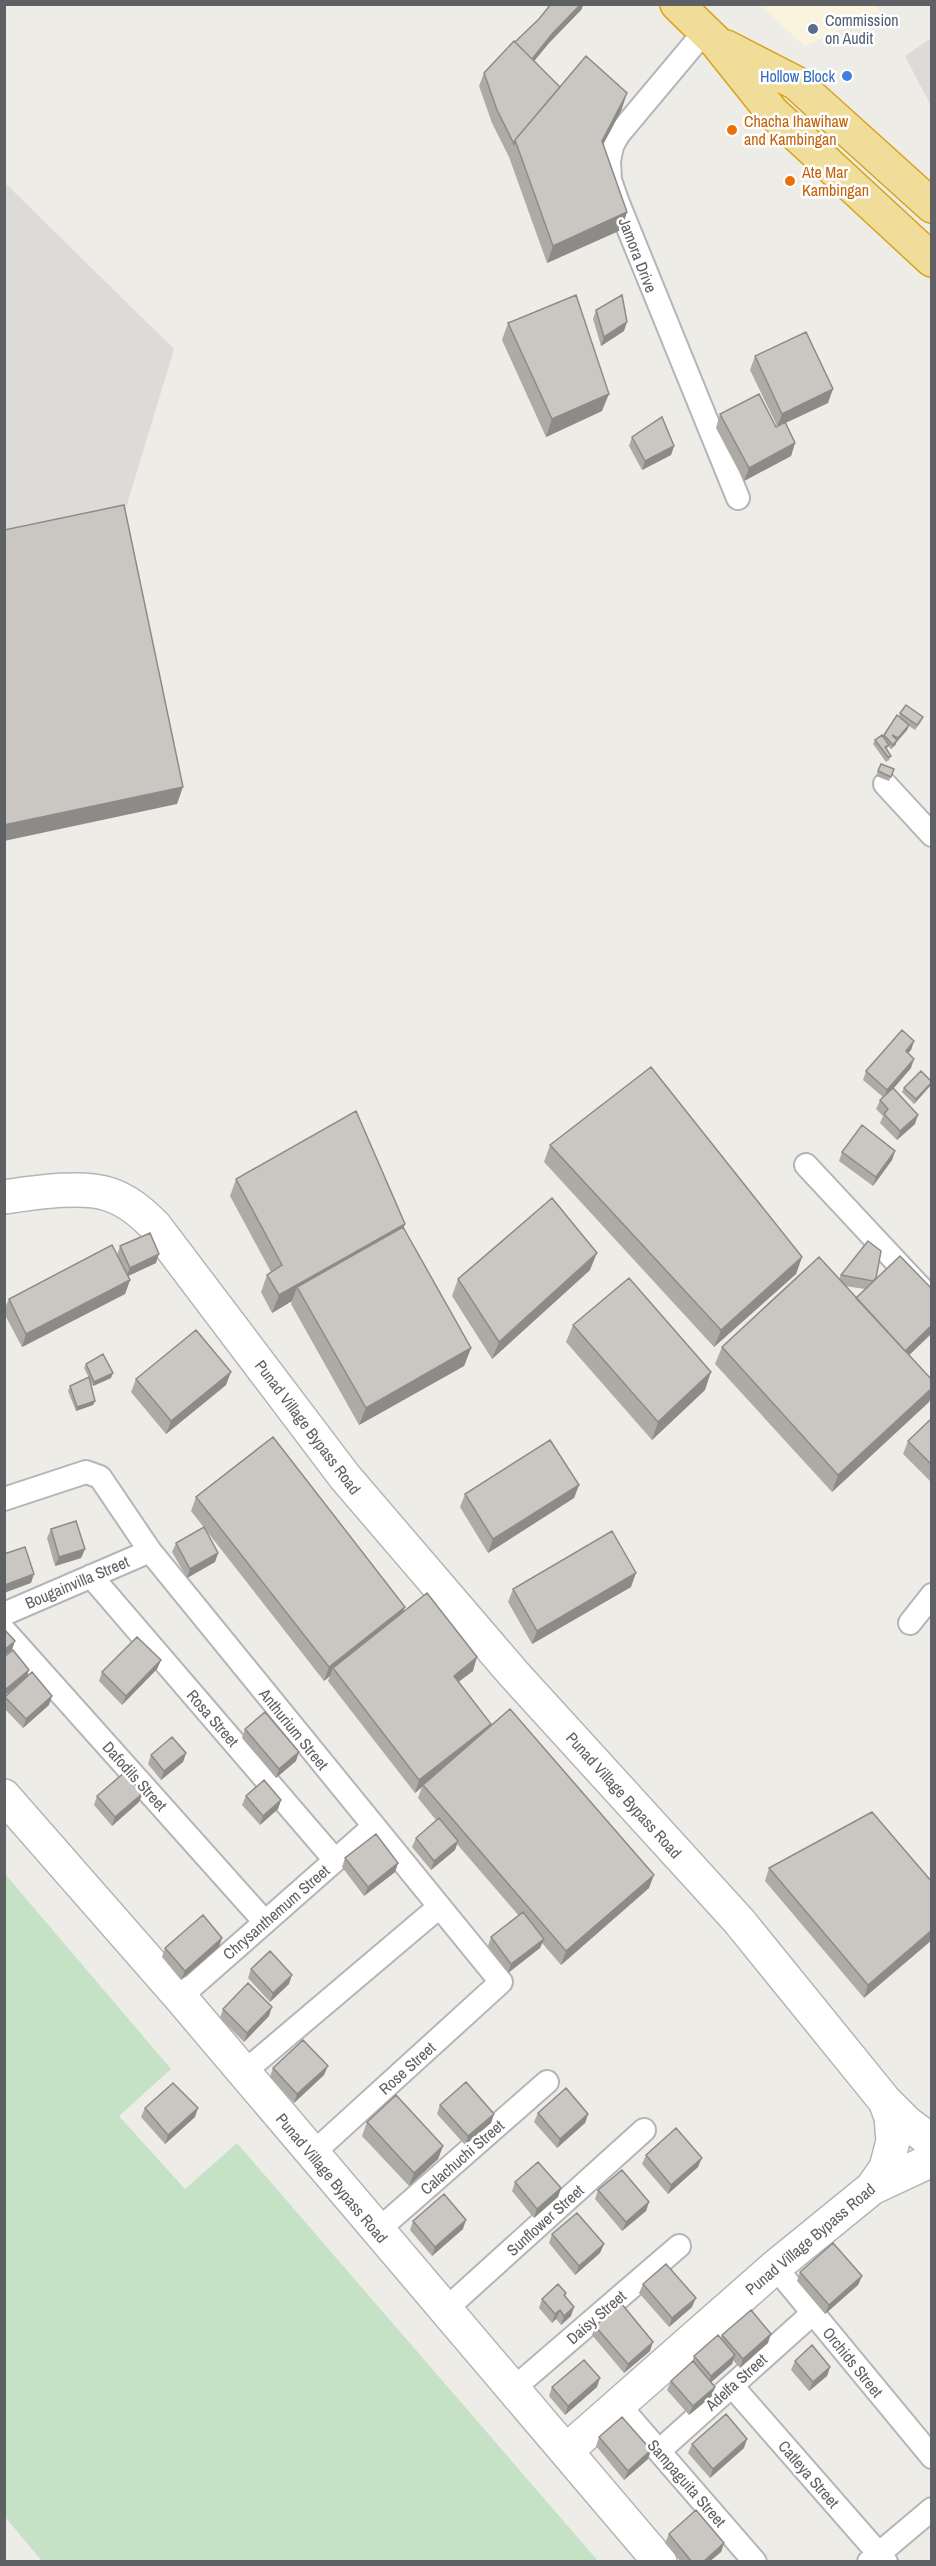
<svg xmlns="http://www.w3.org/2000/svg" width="936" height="2566" font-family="'Archivo Narrow',sans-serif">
<rect width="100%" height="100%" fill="#eeece6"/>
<path fill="#faf4df" d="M759 5H876L879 11 805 46Z"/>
<path fill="#dddbd8" d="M931 38V106L905 56Z
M4 182 174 349 125 511 4 537Z"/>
<path fill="#c6e2c6" d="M5 1874 171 2069 119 2116 185 2189 237 2143 598 2561H42L5 2517Z"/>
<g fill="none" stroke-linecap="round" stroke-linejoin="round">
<defs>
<path id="street" d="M705 31 618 135 612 146 609 161 610 180 618 203 738 498
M885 784 932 835
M806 1165 932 1300
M4 1499 86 1472 100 1477 150 1551 501 1982 312 2154
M91 1576 335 1860
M4 1614 150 1551
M910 1623 932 1595
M4 1630 265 1922
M180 1997 373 1827
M244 2072 439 1907
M377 2231 547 2082
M775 2267 932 2457
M446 2309 644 2130
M732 2386 886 2562
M513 2389 679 2246
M618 2404 755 2562
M659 2451 813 2313
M869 2562 932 2509"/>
<path id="secondary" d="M4 1197C33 1193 81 1185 108 1194 127 1200 141 1212 155 1226L345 1477 513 1673 739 1921 885 2101 891 2117 893 2141 886 2168 872 2188 775 2267 566 2451
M4 1796 180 1997 660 2562
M885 2101 906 2122 932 2142
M872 2188 932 2160"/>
<path id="highway" d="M677 4 716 42 772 112 932 260
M726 47 796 83 932 206"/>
</defs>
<use href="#street" stroke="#b3b5b9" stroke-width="26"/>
<use href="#secondary" stroke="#b2b5b9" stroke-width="36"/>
<use href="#highway" stroke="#d9a31b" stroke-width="36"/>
<use href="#street" stroke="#fff" stroke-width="22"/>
<use href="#secondary" stroke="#fff" stroke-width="33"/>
<use href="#highway" stroke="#f1dd9a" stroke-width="33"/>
</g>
<path fill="#aeaba7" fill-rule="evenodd" d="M582 9 549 43 534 61 560 87 627 93 621 111 603 144 627 212 621 230 547 263 509 157 492 123 479 86 484 73 515 42Z
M596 310 624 331 601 346 593 319Z
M508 323 602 411 546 437 502 340Z
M755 356 828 403 785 423 795 443 791 456 744 481 716 428 720 414 777 426 750 370Z
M632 437 674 446 671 455 642 470 629 446Z
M900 713 923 717 921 722 915 730 909 726 907 730 896 742V745L891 749 888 746 887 750 891 756 889 760 886 762 873 744 875 740 883 736 897 715 899 716Z
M881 764 894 769 889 781 876 776Z
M914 1041 911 1050 908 1053 911 1068 894 1088 915 1124 897 1140 880 1123 883 1116 876 1109 880 1100 883 1097 863 1080 866 1071Z
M932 1083 930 1086 914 1104 902 1092 904 1088Z
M550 1145 802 1257 796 1274 714 1347 544 1162Z
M895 1151 892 1160 873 1186 839 1161 842 1152Z
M236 1179 405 1224 403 1228 471 1348 464 1366 359 1425 291 1304 292 1301 272 1313 261 1292 267 1275 271 1272 230 1196Z
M120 1246 156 1263 128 1276 130 1280 125 1294 22 1347 4 1313V1310L9 1299 117 1255Z
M590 1270 492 1359 452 1296 458 1279Z
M841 1275 876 1278 932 1289V1333L909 1355 929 1402 832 1492 715 1364 722 1347 839 1279ZM845 1286 865 1289 856 1298Z
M573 1325 705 1390 652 1440 566 1342Z
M86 1364 111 1378 93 1386 90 1381 95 1401 93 1405 76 1411 68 1391 70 1386 89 1378 84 1368Z
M136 1379 226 1385 166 1434 131 1392Z
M932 1418V1483L903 1454 908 1441Z
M579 1485 574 1498 488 1553 460 1507 465 1494Z
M196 1497 403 1612 473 1671 458 1682 491 1724 490 1727 649 1888 561 1965 542 1943 540 1948 508 1973 488 1946 491 1937 519 1916 457 1844 455 1850 431 1870 412 1847 416 1838 436 1820 418 1798 422 1787 415 1793 328 1681 330 1676 324 1681 191 1511Z
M51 1529 85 1549 81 1558 55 1566 47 1538Z
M176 1543 218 1553 215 1562 187 1578 172 1552Z
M631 1587 532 1644 508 1602 513 1589Z
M4 1657 27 1677 49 1705 23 1728 4 1708 5 1697 13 1689 4 1696Z
M161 1660 157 1669 122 1705 99 1681 102 1672Z
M245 1729 296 1761 276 1778 242 1738Z
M186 1753 183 1762 161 1780 148 1764 151 1755Z
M97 1796 139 1802 112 1826 94 1805Z
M246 1796 281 1800 278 1809 260 1825 242 1805Z
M345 1858 398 1863 395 1872 364 1896 342 1867Z
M769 1868 932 1882 864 1998 765 1881Z
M219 1947 181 1980 162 1957 165 1948Z
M251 1969 289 1984 270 2002 248 1978Z
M223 2009 269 2016 244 2042 220 2018Z
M273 2068 324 2075 294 2103 270 2077Z
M440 2105 494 2114 491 2123 465 2145 437 2114Z
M145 2108 195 2117 165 2144 141 2117Z
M538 2113 588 2114 585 2123 557 2148 534 2122Z
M367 2122 443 2146 438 2159 409 2186 362 2136Z
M646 2155 698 2167 668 2194 642 2164Z
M515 2182 561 2188 558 2197 534 2218 512 2191Z
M598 2190 649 2202 646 2211 622 2231 595 2199Z
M413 2221 463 2229 432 2256 410 2230Z
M552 2234 604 2244 600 2253 575 2275 549 2243Z
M800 2272 862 2276 858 2285 825 2314 797 2281Z
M643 2284 692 2307 669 2327 639 2293Z
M566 2293 565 2297 571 2316 561 2325 556 2319 552 2323 539 2308 542 2299Z
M595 2326 650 2351 624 2373 592 2335Z
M722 2335 768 2343 740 2368 733 2360 732 2364 711 2382 715 2387 712 2396 689 2415 667 2390 671 2381 692 2362 694 2356 721 2339Z
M795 2361 830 2367 827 2376 809 2391 791 2370Z
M552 2387H597L565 2415 549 2396Z
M599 2437 651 2450 648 2459 624 2480 596 2446Z
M692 2444 744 2448 710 2478 688 2453Z
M669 2534 724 2543 721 2552 709 2562H681L665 2543Z"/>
<path fill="#8d8b88" d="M581 4H583L582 9 549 43 526 71 529 62 552 34Z
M627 93 621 111 596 158 602 141Z
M627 212 621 230 547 263 553 246Z
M627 322 624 331 601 346 604 337Z
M833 389 828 403 777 427 782 414Z
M609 394 602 411 546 437 552 419Z
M795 443 791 456 744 481 749 468Z
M674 446 671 455 642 470 645 461Z
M909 725 907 730 891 749 893 745Z
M183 787 177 804 4 841V825Z
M914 1041 911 1050 902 1060 906 1051Z
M914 1059 911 1068 884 1099 887 1090Z
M932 1082 930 1086 914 1104 916 1099Z
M918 1115 915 1124 897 1140 900 1131Z
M895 1151 892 1160 873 1186 876 1177Z
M405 1224 399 1241 297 1287 292 1301 272 1313 279 1295Z
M597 1253 590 1270 492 1359 499 1342Z
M159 1254 156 1263 126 1277 130 1268Z
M802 1257 796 1274 714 1347 721 1330Z
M130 1280 125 1294 22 1347 26 1334Z
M932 1325V1333L899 1365 904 1351Z
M471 1348 464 1366 359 1425 366 1408Z
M231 1372 226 1385 166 1434 171 1421Z
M711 1372 705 1390 652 1440 658 1422Z
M113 1373 111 1378 93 1386 94 1382Z
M932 1388V1395L929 1402 832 1492 838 1475Z
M95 1401 93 1405 76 1411 77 1407Z
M579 1485 574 1498 488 1553 493 1539Z
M85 1549 81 1558 55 1566 59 1557Z
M218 1553 215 1562 187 1578 190 1569Z
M636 1573 631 1587 532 1644 537 1631Z
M34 1574 31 1583 4 1593 5 1585Z
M405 1607 400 1620 333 1668 330 1676 324 1681 329 1667Z
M15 1641 12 1650 4 1656V1650Z
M477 1657 473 1671 449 1689 454 1676Z
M161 1660 157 1669 122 1705 126 1696Z
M29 1670 26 1679 4 1696 6 1689Z
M52 1696 49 1705 23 1728 26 1719Z
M491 1724 486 1737 423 1785 422 1787 415 1793 419 1780Z
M299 1752 296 1761 276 1778 279 1769Z
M186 1753 183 1762 161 1780 164 1771Z
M143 1793 139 1802 112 1826 115 1817Z
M281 1800 278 1809 260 1825 263 1816Z
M458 1841 455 1850 431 1870 434 1861Z
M398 1863 395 1872 364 1896 368 1887Z
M654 1875 649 1888 561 1965 566 1951Z
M932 1930V1940L864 1998 868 1985Z
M222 1938 219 1947 181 1980 185 1971Z
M544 1939 540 1948 508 1973 511 1964Z
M292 1975 289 1984 270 2002 273 1993Z
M272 2007 269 2016 244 2042 247 2033Z
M328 2066 324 2075 294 2103 297 2094Z
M198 2108 195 2117 165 2144 168 2135Z
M494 2114 491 2123 465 2145 468 2136Z
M588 2114 585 2123 557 2148 560 2139Z
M443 2146 438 2159 409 2186 414 2173Z
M702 2158 698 2167 668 2194 671 2185Z
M561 2188 558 2197 534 2218 537 2209Z
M649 2202 646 2211 622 2231 626 2222Z
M466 2220 463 2229 432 2256 435 2247Z
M604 2244 600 2253 575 2275 579 2266Z
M862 2276 858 2285 825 2314 829 2305Z
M696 2298 692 2307 669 2327 672 2318Z
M574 2307 571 2316 561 2325 564 2316Z
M560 2310 556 2319 552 2323 555 2314Z
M771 2334 768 2343 740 2368 743 2359Z
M653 2342 650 2351 624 2373 628 2364Z
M735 2355 732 2364 708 2385 711 2376Z
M830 2367 827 2376 809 2391 813 2382Z
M600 2378 597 2387 565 2415 568 2406Z
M715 2387 712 2396 689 2415 693 2406Z
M747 2439 744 2448 710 2478 713 2469Z
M651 2450 648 2459 624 2480 628 2471Z
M724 2543 721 2552 709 2562H703Z"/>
<path fill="#cac7c2" stroke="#8d8b88" stroke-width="1.5" d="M551 4H581L552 34 532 59 515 42 539 19Z
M514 41 560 87 515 140 514 144 497 110 484 73Z
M586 56 627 93 602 141 627 212 553 246 515 140Z
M576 295 609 394 552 419 508 323Z
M622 295 627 322 604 337 596 310Z
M806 332 833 389 782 414 755 356Z
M759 394 776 427 785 422 795 443 749 468 720 414Z
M662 417 674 446 645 461 632 437Z
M124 505 183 787 4 825V530Z
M906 705 923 717 917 725 900 713Z
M897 715 909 725 898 738 892 735 897 740 893 745 884 735Z
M882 735 889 745 885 747 891 756 888 757 875 740Z
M881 764 894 769 891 777 878 771Z
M902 1030 914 1041 906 1051 914 1059 887 1090 866 1071Z
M651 1067 802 1257 721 1330 550 1145Z
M921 1071 932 1082 916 1099 904 1088Z
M893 1088 918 1115 900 1131 884 1114 888 1109 880 1100Z
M356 1111 405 1224 279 1295 267 1275 282 1265 236 1179Z
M862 1125 895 1151 876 1177 842 1152Z
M552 1198 597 1253 499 1342 458 1279Z
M403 1227 471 1348 366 1408 297 1287Z
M150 1233 159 1254 130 1268 120 1246Z
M868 1241 881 1251 876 1278 873 1281 841 1275Z
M112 1245 130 1280 26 1334 9 1299Z
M900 1256 932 1289V1325L905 1351 856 1298Z
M819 1257 932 1380V1388L838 1475 722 1347Z
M629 1278 711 1372 658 1422 573 1325Z
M196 1330 231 1372 171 1421 136 1379Z
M103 1354 113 1373 94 1382 86 1364Z
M89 1377 95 1401 77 1407 70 1386Z
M932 1418V1465L908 1441Z
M273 1437 405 1607 329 1667 196 1497Z
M550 1440 579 1485 493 1539 465 1494Z
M76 1521 85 1549 59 1557 51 1529Z
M204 1527 218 1553 190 1569 176 1543Z
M612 1531 636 1573 537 1631 513 1589Z
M25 1547 34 1574 5 1585 4 1554Z
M427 1593 477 1657 454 1676 491 1724 419 1780 333 1668Z
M4 1629 15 1641 4 1650Z
M137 1637 161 1660 126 1696 102 1672Z
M13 1650 29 1670 6 1689 4 1687V1657Z
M32 1672 52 1696 26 1719 5 1697Z
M510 1709 654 1875 566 1951 423 1785Z
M265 1712 299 1752 279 1769 245 1729Z
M172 1737 186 1753 164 1771 151 1755Z
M125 1772 143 1793 115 1817 97 1796Z
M264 1780 281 1800 263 1816 246 1796Z
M872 1812 932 1882V1930L868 1985 769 1868Z
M439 1818 458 1841 434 1861 416 1838Z
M376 1834 398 1863 368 1887 345 1858Z
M523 1912 544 1939 511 1964 491 1937Z
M203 1915 222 1938 185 1971 165 1948Z
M270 1951 292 1975 273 1993 251 1969Z
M248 1983 272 2007 247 2033 223 2009Z
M303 2040 328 2066 297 2094 273 2068Z
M466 2082 494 2114 468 2136 440 2105Z
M173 2083 198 2108 168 2135 145 2108Z
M566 2088 588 2114 560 2139 538 2113Z
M396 2095 443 2146 414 2173 367 2122Z
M676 2128 702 2158 671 2185 646 2155Z
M538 2162 561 2188 537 2209 515 2182Z
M622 2170 649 2202 626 2222 598 2190Z
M444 2194 466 2220 435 2247 413 2221Z
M577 2213 604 2244 579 2266 552 2234Z
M833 2243 862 2276 829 2305 800 2272Z
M666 2264 696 2298 672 2318 643 2284Z
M558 2284 566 2293 564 2295 574 2307 564 2316 560 2310 555 2314 542 2299Z
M621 2303 653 2342 628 2364 595 2326Z
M751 2310 771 2334 743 2359 722 2335Z
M718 2335 735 2355 711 2376 694 2356Z
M812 2345 830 2367 813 2382 795 2361Z
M584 2360 600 2378 568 2406 552 2387Z
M693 2361 715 2387 693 2406 671 2381Z
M726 2414 747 2439 713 2469 692 2444Z
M622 2417 651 2450 628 2471 599 2437Z
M696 2510 724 2543 703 2562H692L669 2534Z"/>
<circle fill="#5c6f8a" stroke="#fff" stroke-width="2" cx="813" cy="29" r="6"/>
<circle fill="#3f7fe0" stroke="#fff" stroke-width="2" cx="847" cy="76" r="6"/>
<g fill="#e8710a" stroke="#fff" stroke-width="2">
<circle cx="732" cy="130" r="6"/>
<circle cx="790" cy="181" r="6"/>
</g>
<g text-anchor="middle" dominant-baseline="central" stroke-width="5" stroke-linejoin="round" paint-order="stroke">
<g font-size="16" fill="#4e5e75" stroke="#fff" text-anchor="start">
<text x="825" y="20">Commission<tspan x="825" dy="18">on Audit</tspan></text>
</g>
<g font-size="16" fill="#366cbe" stroke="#fff" text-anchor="end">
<text x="835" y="76">Hollow Block</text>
</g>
<g font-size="16" fill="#c56008" stroke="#fff" text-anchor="start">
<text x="744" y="121">Chacha Ihawihaw<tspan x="744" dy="18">and Kambingan</tspan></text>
<text x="802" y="172">Ate Mar<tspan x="802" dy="18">Kambingan</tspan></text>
</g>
<g font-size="16" fill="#5e6064" stroke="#fff">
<text transform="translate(638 255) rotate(69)">Jamora Drive</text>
<text transform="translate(308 1427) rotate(53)">Punad Village Bypass Road</text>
<text transform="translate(77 1582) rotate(-23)">Bougainvilla Street</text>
<text transform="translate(213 1718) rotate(49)">Rosa Street</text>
<text transform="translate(294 1729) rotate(51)">Anthurium Street</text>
<text transform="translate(135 1776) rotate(48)">Dafodils Street</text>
<text transform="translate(624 1795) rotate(48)">Punad Village Bypass Road</text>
<text transform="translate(276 1912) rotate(-41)">Chrysanthemum Street</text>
<text transform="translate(407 2068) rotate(-42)">Rose Street</text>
<text transform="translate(462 2157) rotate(-41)">Calachuchi Street</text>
<text transform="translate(332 2178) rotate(50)">Punad Village Bypass Road</text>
<text transform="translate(545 2220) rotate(-42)">Sunflower Street</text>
<text transform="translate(810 2239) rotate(-40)">Punad Village Bypass Road</text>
<text transform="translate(596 2317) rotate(-41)">Daisy Street</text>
<text transform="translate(853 2362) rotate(51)">Orchids Street</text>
<text transform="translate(736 2382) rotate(-42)">Adelfa Street</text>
<text transform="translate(809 2474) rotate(49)">Catleya Street</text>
<text transform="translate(687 2483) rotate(49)">Sampaguita Street</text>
</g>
</g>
<rect width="936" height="2566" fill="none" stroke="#5e6064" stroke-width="12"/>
</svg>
